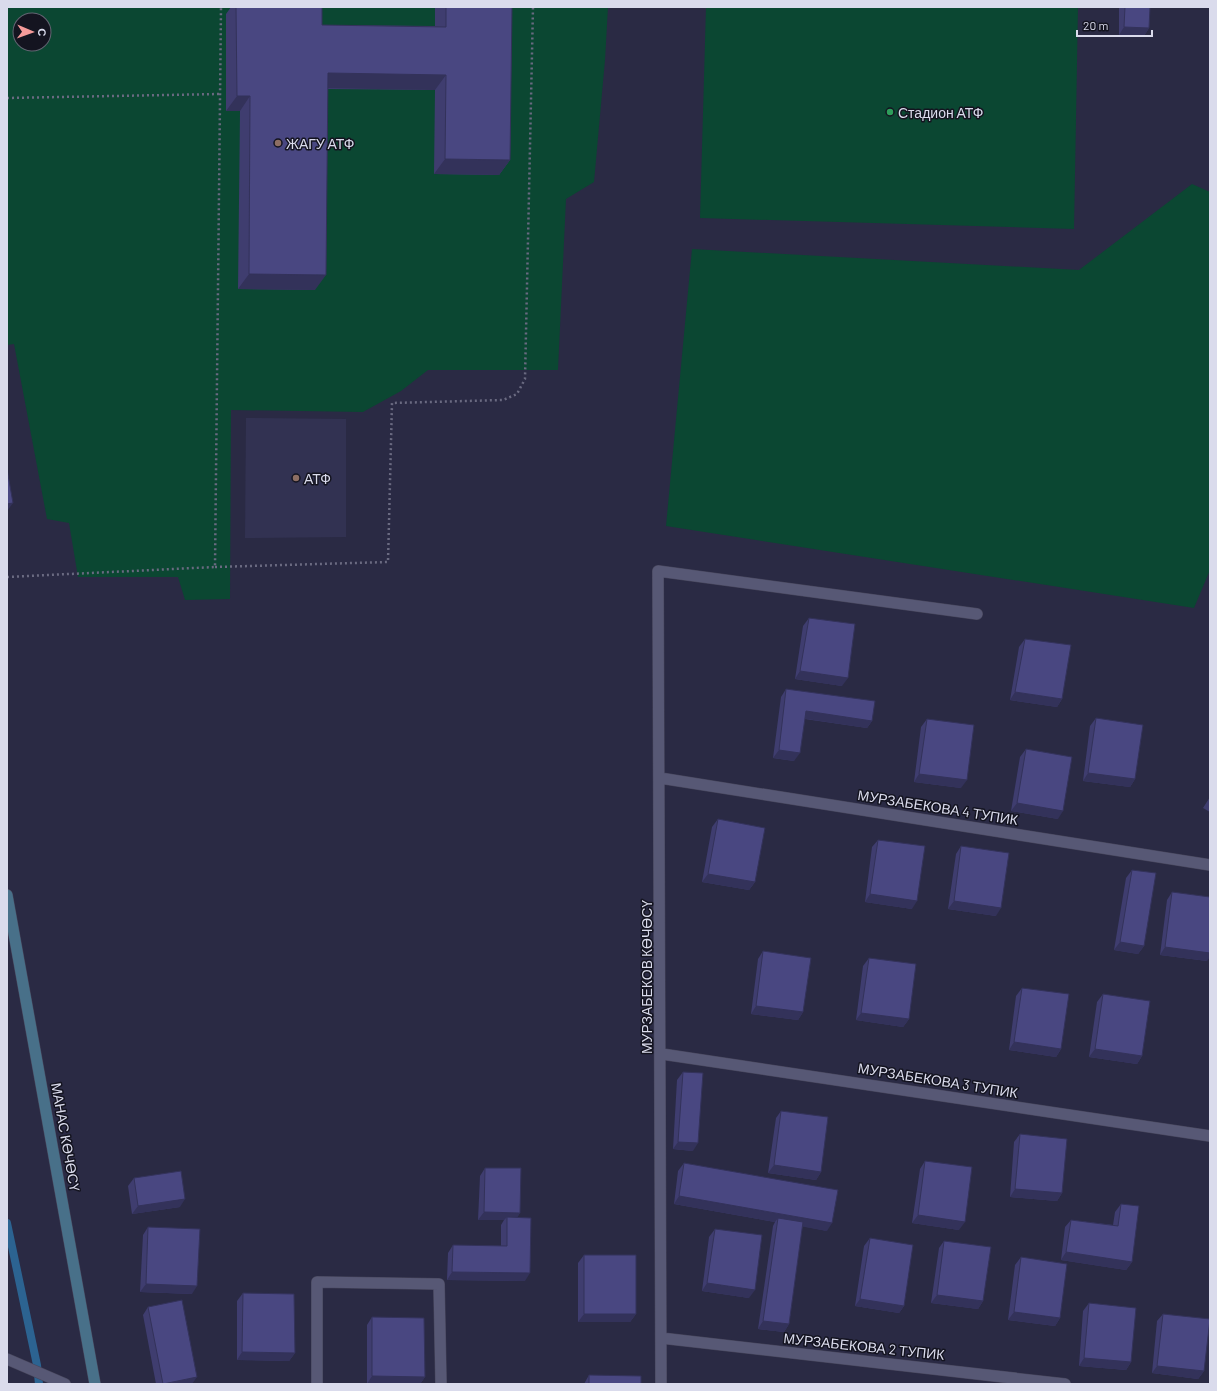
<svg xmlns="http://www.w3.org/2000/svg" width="1217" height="1391" font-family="Barlow,sans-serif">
<rect width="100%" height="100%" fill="#2a2a44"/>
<path fill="#323252" d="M246 418 346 419V537L245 538Z"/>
<path fill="#0b4732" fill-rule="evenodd" d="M7 7H608L605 60 594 182 566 199 558 370H428L401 391 363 412 231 410 230 599 185 600 178 577H78L69 523 47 519 14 344 7 345ZM20 20H44V44H20Z
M706 7H1078L1074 229 700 218Z
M1192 184 1210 192V570L1194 608 666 526 692 249 1079 270Z"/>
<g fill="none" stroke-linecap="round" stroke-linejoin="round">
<path stroke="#2c6391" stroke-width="8" d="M7 1223 37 1365 39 1384"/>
<defs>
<path id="minor" d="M660 778 1210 865
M662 1054 1210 1136
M661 1338 1065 1384
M7 1359 65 1384
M317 1384V1282L439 1284 441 1384
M661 1384C661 1113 661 842 658 571L977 614"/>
<path id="secondary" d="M7 895 95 1384"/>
</defs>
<use href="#minor" stroke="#47465c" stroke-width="12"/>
<use href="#secondary" stroke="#47465c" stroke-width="12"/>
<path stroke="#6a6a81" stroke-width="2.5" stroke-dasharray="2 3" stroke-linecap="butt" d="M7 98 220 94
M215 567 388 562 392 403 503 400 517 394 525 379 533 7
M7 577 215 567 221 7"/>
<use href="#minor" stroke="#575875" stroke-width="11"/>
<use href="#secondary" stroke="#487089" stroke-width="11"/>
</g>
<path fill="#3f3d6f" d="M231 7H322V25L435 26V7H512L510 160 499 175 434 174 435 90 328 89 315 290 238 289 240 111H226V14Z
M1119 7H1150L1149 28 1144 36 1119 35Z
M809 618 842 686 795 679 803 626Z
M1025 639 1062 699 1057 707 1010 700 1019 647Z
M786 689 872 721 867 728 805 719 794 761 773 758 781 697Z
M1096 718 1135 779 1130 787 1083 781 1090 726Z
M927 719 961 788 914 782 921 727Z
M1026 749 1058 819 1011 811 1020 757Z
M1210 797V812L1203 808Z
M718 819 755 882 749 890 702 882 712 827Z
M878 840 912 909 865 902 872 847Z
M961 846 996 916 948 909 956 854Z
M1132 870 1144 946 1138 954 1114 950 1126 878Z
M1172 892 1207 961 1160 955 1167 900Z
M763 951 803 1012 798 1020 751 1014 758 959Z
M869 958 909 1019 903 1027 856 1020 863 966Z
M1022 988 1061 1049 1056 1057 1009 1050 1016 996Z
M1103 994 1142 1056 1137 1064 1089 1057 1097 1002Z
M683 1072 693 1151 673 1149 677 1080Z
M781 1111 821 1172 816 1180 768 1173 776 1118Z
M1020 1134 1062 1193 1057 1201 1010 1197 1014 1142Z
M925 1161 959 1230 912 1223 920 1169Z
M684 1163 827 1231 802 1226 789 1324 784 1332 758 1329 773 1226 775 1222 674 1204 678 1171Z
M485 1168 520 1213 517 1217 525 1281 447 1280 448 1253 453 1245 501 1246V1225L504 1220H478L480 1176Z
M134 1178 180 1207 132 1214 128 1186Z
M1121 1204 1132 1262 1126 1270 1061 1260 1065 1227 1071 1220 1113 1225 1115 1212Z
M148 1227 192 1294 140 1292 143 1235Z
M715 1229 749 1298 702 1291 709 1237Z
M870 1238 904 1306 899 1313 855 1306 864 1246Z
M944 1241 983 1301 978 1309 931 1303 939 1248Z
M584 1255 636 1314 630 1322H578V1263Z
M1021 1257 1060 1318 1055 1326 1008 1320 1015 1265Z
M243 1293 295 1353 289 1361 237 1360V1301Z
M1089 1303 1131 1362 1126 1370 1079 1366 1083 1311Z
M148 1307 192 1384H156L143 1315Z
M1163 1314 1204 1371 1198 1379 1152 1373 1157 1321Z
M372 1317 425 1377 420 1384H367V1325Z
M589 1375 641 1384H584Z"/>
<path fill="#33325a" d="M1124 27 1149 28 1144 36 1119 35Z
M328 73 446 75 435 90 318 88Z
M237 96H250L240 111H226Z
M445 159 510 160 499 175 434 174Z
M249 274 326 275 315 290 238 289Z
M13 503 7 511V504Z
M800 671 848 678 842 686 795 679Z
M1015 692 1062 699 1057 707 1010 700Z
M806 711 872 721 867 728 800 718Z
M779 750 800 753 794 761 773 758Z
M1088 773 1135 779 1130 787 1083 781Z
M919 774 967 780 961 788 914 782Z
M1017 803 1063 811 1058 819 1011 811Z
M708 874 755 882 749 890 702 882Z
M870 894 917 901 912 909 865 902Z
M954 901 1001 908 996 916 948 909Z
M1120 942 1144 946 1138 954 1114 950Z
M1165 947 1210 953V957L1207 961 1160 955Z
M756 1006 803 1012 798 1020 751 1014Z
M861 1013 909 1019 903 1027 856 1020Z
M1014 1042 1061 1049 1056 1057 1009 1050Z
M1095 1049 1142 1056 1137 1064 1089 1057Z
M678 1142 698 1143 693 1151 673 1149Z
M774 1165 821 1172 816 1180 768 1173Z
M1015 1189 1062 1193 1057 1201 1010 1197Z
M679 1196 832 1223 827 1231 777 1222 778 1218 775 1222 674 1204Z
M185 1199 180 1207 132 1214 138 1206Z
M484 1212 520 1213 515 1221 507 1217 504 1220H478Z
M918 1215 965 1222 959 1230 912 1223Z
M1066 1252 1132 1262 1126 1270 1061 1260Z
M452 1272 530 1273 525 1281 447 1280Z
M707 1283 755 1290 749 1298 702 1291Z
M146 1284 197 1286 192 1294 140 1292Z
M937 1295 983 1301 978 1309 931 1303Z
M860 1299 904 1306 899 1313 855 1306Z
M1014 1312 1060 1318 1055 1326 1008 1320Z
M584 1314H636L630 1322H578Z
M763 1321 789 1324 784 1332 758 1329Z
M242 1352 295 1353 289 1361 237 1360Z
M1084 1358 1131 1362 1126 1370 1079 1366Z
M1157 1366 1204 1371 1198 1379 1152 1373Z
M372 1376 425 1377 420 1384H367Z
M197 1377 192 1384H163Z"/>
<path fill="#494781" stroke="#33325a" d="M236 7H322V25L446 27V7H512L510 160 445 159 446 75 328 73 326 275 249 274 250 96H237Z
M1125 7H1150L1149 28 1124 27Z
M7 469 13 503 7 504Z
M809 618 855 624 848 678 800 671Z
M1025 639 1071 645 1062 699 1015 692Z
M786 689 875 701 872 721 806 711 800 753 779 750Z
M1096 718 1143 725 1135 779 1088 773Z
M927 719 974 725 967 780 919 774Z
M1026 749 1072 757 1063 811 1017 803Z
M718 819 765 828 755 882 708 874Z
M878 840 925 846 917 901 870 894Z
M961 846 1009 853 1001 908 954 901Z
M1132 870 1156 873 1144 946 1120 942Z
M1172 892 1210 897V953L1165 947Z
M763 951 811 958 803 1012 756 1006Z
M869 958 916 964 909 1019 861 1013Z
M1022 988 1069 994 1061 1049 1014 1042Z
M1103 994 1150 1001 1142 1056 1095 1049Z
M683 1072 703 1073 698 1143 678 1142Z
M781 1111 828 1117 821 1172 774 1165Z
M1020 1134 1067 1139 1062 1193 1015 1189Z
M925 1161 972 1167 965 1222 918 1215Z
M684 1163 838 1190 832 1223 679 1196Z
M485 1168H521L520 1213 484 1212Z
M181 1171 185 1199 138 1206 134 1178Z
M1121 1204 1139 1206 1132 1262 1066 1252 1071 1220 1118 1226Z
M507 1217 531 1218 530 1273 452 1272 453 1245 507 1246Z
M778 1218 803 1222 789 1324 763 1321Z
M148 1227 200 1229 197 1286 146 1284Z
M715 1229 762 1235 755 1290 707 1283Z
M870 1238 913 1245 904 1306 860 1299Z
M944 1241 991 1247 983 1301 937 1295Z
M584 1255H636V1314H584Z
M1021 1257 1067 1264 1060 1318 1014 1312Z
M243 1293 294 1294 295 1353 242 1352Z
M182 1300 197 1377 163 1384 148 1307Z
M1089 1303 1136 1308 1131 1362 1084 1358Z
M1163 1314 1210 1319 1204 1371 1157 1366Z
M372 1317 424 1318 425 1377 372 1376Z
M589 1375 641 1376V1384H589Z"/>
<circle fill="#2e9e5b" stroke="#141420" stroke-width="1.5" cx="890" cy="112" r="4"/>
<g fill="#8d6e63" stroke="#141420" stroke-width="1.5">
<circle cx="278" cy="143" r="4"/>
<circle cx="296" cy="478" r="4"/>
</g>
<g text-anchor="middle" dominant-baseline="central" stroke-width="3" stroke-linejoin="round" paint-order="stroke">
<g font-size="14" fill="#dadbec" stroke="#141420" text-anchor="start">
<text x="898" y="112">Стадион АТФ</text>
<text x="286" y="143">ЖАГУ АТФ</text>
<text x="304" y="478">АТФ</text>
</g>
<g font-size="14" fill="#dadbec" stroke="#141420">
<text transform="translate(938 807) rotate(9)">МУРЗАБЕКОВА 4 ТУПИК</text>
<text transform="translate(646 977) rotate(-90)">МУРЗАБЕКОВ КӨЧӨСҮ</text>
<text transform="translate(938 1080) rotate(9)">МУРЗАБЕКОВА 3 ТУПИК</text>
<text transform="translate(66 1137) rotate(80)">МАНАС КӨЧӨСҮ</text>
<text transform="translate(864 1346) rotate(6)">МУРЗАБЕКОВА 2 ТУПИК</text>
</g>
</g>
<rect width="1217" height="1391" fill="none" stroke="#dadbec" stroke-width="16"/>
<g transform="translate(32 32) rotate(92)"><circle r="19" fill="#141420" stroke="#636472"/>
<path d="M0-3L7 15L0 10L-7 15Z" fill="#f59b9a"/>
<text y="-6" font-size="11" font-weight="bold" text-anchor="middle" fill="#dadbec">С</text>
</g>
<path d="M1077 30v6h75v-6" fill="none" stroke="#dadbec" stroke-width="2"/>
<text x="1083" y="30" font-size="12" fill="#dadbec" stroke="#141420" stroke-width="3" paint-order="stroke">20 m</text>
</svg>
